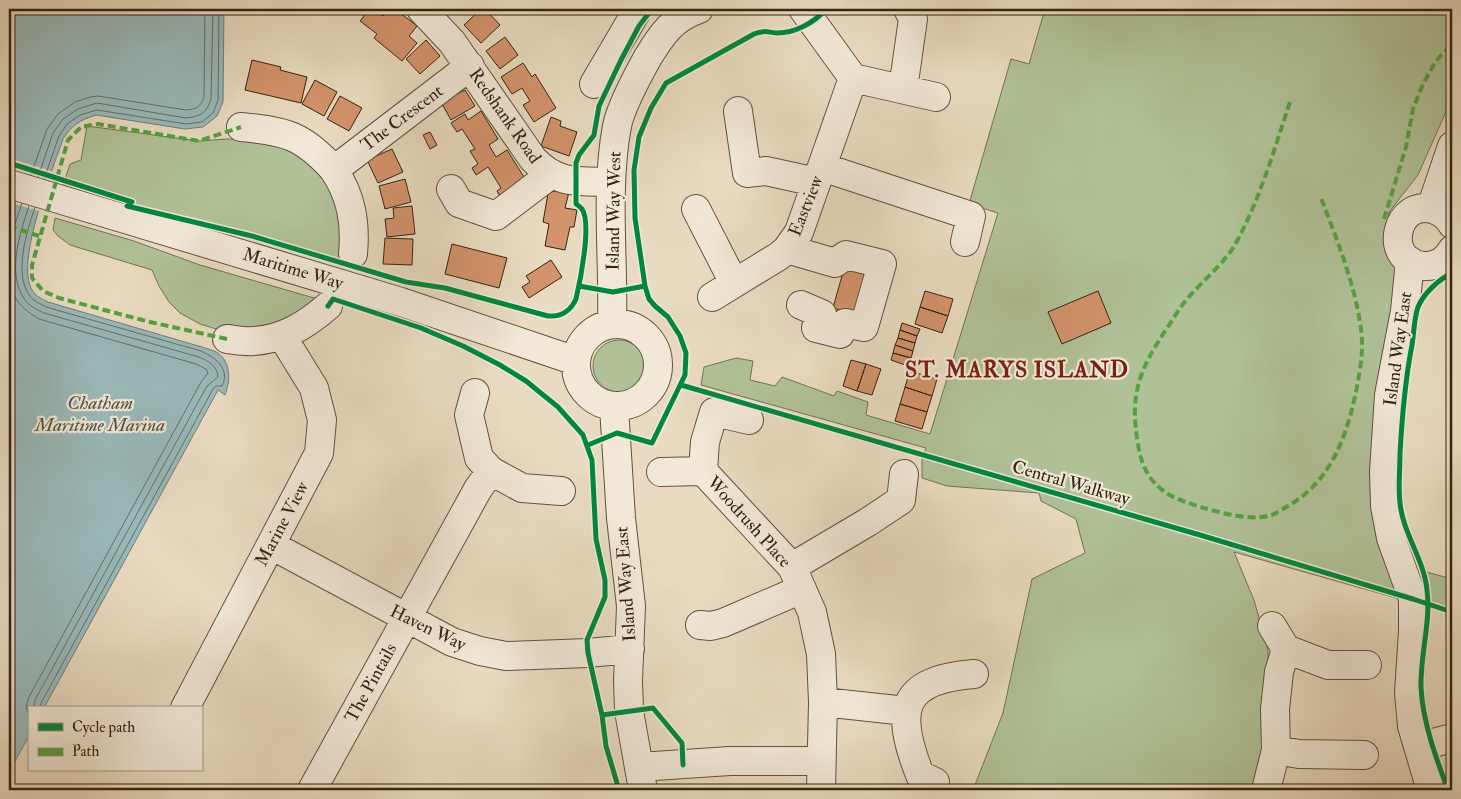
<svg xmlns="http://www.w3.org/2000/svg" width="1461" height="799" font-family="'IM FELL Double Pica',serif">
<rect width="100%" height="100%" fill="#e9dbc1"/>
<filter id="stains"><feTurbulence type="fractalNoise" baseFrequency=".004" numOctaves="4"/><feColorMatrix values="0 0 0 0 .2 0 0 0 0 .09 0 0 0 0 .02 0 0 0 .5 -.17"/></filter>
<radialGradient id="worn" r=".72"><stop offset=".6" stop-color="#630" stop-opacity="0"/><stop offset="1" stop-color="#630" stop-opacity=".3"/></radialGradient>
<path fill="#b0c198" stroke="#727256" d="M1045 9H1452V98L1418 175 1389 212 1387 237 1398 271 1374 481 1400 599 1234 552 1254 600 1268 650 1269 712 1255 786 1234 790H973L1003 713 1032 579 1085 553 1076 519 1041 501 1039 493 947 486 922 478V457L926 448 701 385 704 367 736 358 753 361 750 380 775 386 782 377 834 396 837 391 868 402 866 415 930 434 998 213 969 204 1011 59 1029 64Z
M87 126 199 141 227 139 266 140 302 156 329 184 344 227 340 265 188 221 127 206 63 185 70 164 81 160Z
M55 218 134 241 200 265 321 300 308 315 242 337 200 324 180 313 169 302 159 286 152 270 70 245 58 236 53 230Z
M593 366a26 26 0 1 1 52 0a26 26 0 1 1-52 0Z
M1423 571 1452 579V612L1428 605 1427 588Z"/>
<path fill="#99b9ba" stroke="#717d77" d="M9 9H224L223 102 217 116 203 127 185 129 96 115C80 120 72 125 63 139 53 169 11 270 35 294 38 297 44 300 48 302L202 347C207 349 214 350 218 353 232 364 230 381 225 395L218 390 44 708H29V736L9 772Z"/>
<path fill="#e9dbc1" d="M9 158 55 172 41 212 9 202Z"/>
<g fill="none" stroke-linecap="round" stroke-linejoin="round">
<path stroke="#666e66" stroke-width="1" d="M31 175 47 129 58 114 75 102 90 97 98 96 186 110C196 109 200 108 204 97L205 9
M38 177 53 133 63 119 78 109 97 103 186 118C201 116 206 114 211 99L213 9
M44 179 59 136 67 124 80 115 97 110 186 124 202 122 213 113 218 100 219 9
M29 206C20 233 6 274 25 300 29 306 38 310 44 313L199 357C208 361 217 365 218 377L207 386 35 700 34 708
M35 207C27 231 13 274 30 296 33 301 41 304 46 307L201 351C214 357 231 368 222 386H216L213 389 41 703 40 708
M9 262 13 230 22 203
M9 268C11 296 15 304 39 319L196 364 206 369 208 373 201 382 29 697 26 707 29 716"/>
</g>
<path fill="#d3936b" stroke="#342313" d="M355 9H374L383 16 389 9H395L417 26 409 36 417 43 402 61 374 38 377 34 360 21 364 16Z
M453 9H464L458 14Z
M481 9H485L500 25 481 43 464 25Z
M505 37 518 55 500 69 486 51Z
M426 40 440 56 420 74 406 59Z
M252 60 281 67 280 70 307 77 301 103 245 90Z
M523 63 532 77 535 74 556 108 534 122 523 105 530 101 522 88 512 94 501 77Z
M315 80 337 92 324 116 302 104Z
M465 90 475 106 451 120 441 102Z
M340 96 362 108 349 131 327 119Z
M481 111 498 139 489 145 496 157 507 150 524 177 514 184 518 190 502 200 497 191 501 188 488 167 476 175 472 168 478 164 470 151 475 149 462 129 457 132 451 123 465 114 468 120Z
M551 117 561 121 560 126 577 132 569 156 541 146Z
M430 132 437 145 430 149 423 135Z
M392 149 403 172 378 183 367 160Z
M405 179 411 202 385 209 379 186Z
M549 188 569 192 565 208 577 210 574 227H570L565 250 545 246 549 224 543 222Z
M412 206 415 234 387 237 385 219 394 218 393 208Z
M385 238 413 239 412 265 383 264Z
M452 244 507 258 499 288 445 274Z
M551 260 562 277 529 298 522 287 530 282 526 276Z
M845 265 871 272 859 315 833 308Z
M925 291 953 299 948 316 920 307Z
M1098 291 1111 323 1062 344 1048 312Z
M920 307 948 316 942 333 915 324Z
M902 323 920 329 917 336 900 330Z
M900 330 917 336 915 343 898 338Z
M898 338 915 343 913 351 895 345Z
M895 345 913 351 911 358 893 353Z
M893 353 911 358 908 366 891 360Z
M851 360 866 364 857 391 843 386Z
M866 364 881 369 872 395 857 391Z
M910 371 937 379 932 396 905 387Z
M905 387 932 396 927 412 900 404Z
M900 404 927 412 922 429 895 421Z"/>
<g fill="none" stroke-linecap="round" stroke-linejoin="round">
<defs>
<path id="minor" d="M421 9 452 42 533 159C557 185 579 181 611 182
M803 9 853 78 936 97
M594 84 638 9
M903 89 913 19 908 9
M738 111 747 173 766 171 816 182
M241 127C285 131 303 135 334 170
M822 167 971 216 965 242
M9 184 401 302 576 361
M451 189 459 203 496 216 550 175
M1431 208 1452 146
M696 209 734 283
M1452 224C1448 217 1443 213 1435 210 1396 196 1381 261 1423 266 1436 267 1446 261 1452 250
M787 249 835 263 846 255 882 264 864 327 845 323 840 334 816 328 822 314 801 305
M353 254C356 222 351 196 334 170L470 66
M1410 261 1405 311 1389 395 1384 472 1385 506 1391 538 1413 599V631L1409 693 1412 726 1431 790
M712 297 779 256 787 249 799 232 853 78
M576 365a41 41 0 1 1 82 0a41 41 0 1 1-82 0Z
M612 324C614 258 605 191 617 126 621 106 638 75 648 57 662 34 673 18 699 9
M227 339C236 340 245 342 254 341 284 339 306 325 328 306
M475 393 469 415 479 458 491 471 522 488 561 491
M614 407 621 518 631 606 628 681 629 711 643 790
M703 471 705 442 714 412 749 420
M661 472 703 471 792 567 812 612 821 654 823 702 821 790
M271 545 452 642 480 651 506 656 588 653 630 649
M792 567 868 522 901 500 904 474
M700 625 711 626 723 623 802 589
M1272 626 1286 649 1328 665H1367
M823 702 906 711
M185 708 319 453 322 420 314 388 282 336
M1418 747 1452 738
M1276 750 1299 754 1364 755
M639 767 730 761H821
M935 782 920 775C895 711 899 680 974 674
M312 790 478 489 491 471
M1266 790 1276 750 1275 709 1279 672 1286 649"/>
</defs>
<use href="#minor" stroke="#61513e" stroke-width="30"/>
<use href="#minor" stroke="#f1e8d7" stroke-width="28"/>
<path stroke="#53a23f" stroke-width="4" stroke-dasharray="8 4" stroke-linecap="butt" d="M1290 102C1274 150 1260 199 1236 243 1224 264 1203 280 1188 298 1180 307 1174 318 1167 328 1140 369 1129 393 1138 444 1142 472 1155 491 1183 501 1205 509 1249 523 1272 515 1277 513 1283 509 1288 506 1331 481 1346 438 1356 392 1360 371 1364 351 1361 329 1355 284 1337 240 1321 198
M1384 219 1406 147 1413 109 1423 84 1436 61 1452 44
M9 226 39 236
M227 339 150 322 59 298 43 291 32 278V265L68 140 81 127 98 124 199 141 241 127"/>
<defs>
<path id="cycleway" d="M9 163 132 202
M127 206 252 236 406 282 445 288 548 316C561 317 570 312 576 299 580 282 592 223 582 209 580 207 578 205 576 204V163L579 155 594 135 599 106 621 60 639 26 652 9
M579 286 613 292 645 286
M328 306 333 299 421 328 463 346 500 365 526 381 558 407 583 435 592 460 596 539 605 580V597L587 640 588 653 602 715 606 746 619 790
M681 385 1200 535 1413 599 1452 612
M588 445 617 433 652 443 685 375 686 353 680 336 668 317 655 306 649 299 645 286 635 218 634 170 639 137 651 108 666 83 754 34C763 30 768 32 777 33 795 33 814 23 826 9
M602 715 653 708 682 743 683 765
M1448 790C1436 758 1423 723 1421 688 1420 655 1431 622 1427 590 1424 559 1403 534 1400 503 1398 487 1400 470 1400 454 1402 417 1405 381 1412 345 1414 333 1414 319 1418 307 1424 293 1438 280 1452 273"/>
</defs>
<use href="#cycleway" stroke="#f1e8d7" stroke-width="8"/>
<use href="#cycleway" stroke="#00873e" stroke-width="5"/>
</g>
<g text-anchor="middle" dominant-baseline="central" stroke-width="4.5" stroke-linejoin="round" paint-order="stroke">
<g font-size="18" fill="#342313" stroke="#f1e8d7">
<text transform="translate(505 116) rotate(55)">Redshank Road</text>
<text transform="translate(402 118) rotate(-37)">The Crescent</text>
<text transform="translate(806 206) rotate(-68)">Eastview</text>
<text transform="translate(614 211) rotate(-89)">Island Way West</text>
<text transform="translate(293 269) rotate(17)">Maritime Way</text>
<text transform="translate(1398 349) rotate(-82)">Island Way East</text>
<text transform="translate(1071 483) rotate(16)">Central Walkway</text>
<text transform="translate(749 522) rotate(48)">Woodrush Place</text>
<text transform="translate(282 524) rotate(-62)">Marine View</text>
<text transform="translate(626 584) rotate(-94)">Island Way East</text>
<text transform="translate(428 628) rotate(26)">Haven Way</text>
<text transform="translate(371 683) rotate(-61)">The Pintails</text>
</g>
<g font-size="19" font-style="italic" fill="#525045" stroke="#f1e8d7">
<text x="100" y="403">Chatham<tspan x="100" dy="22">Maritime Marina</tspan></text>
</g>
<g font-size="22" font-weight="bold" letter-spacing="1" fill="#7a1f14" stroke="#f1e8d7">
<text x="1017" y="370">ST. MARYS ISLAND</text>
</g>
</g>
<rect width="1461" height="799" fill="none" stroke="#e9dbc1" stroke-width="30"/>
<rect x="10" y="10" width="1441" height="779" fill="none" stroke="#342313" stroke-width="2.5"/>
<rect x="15" y="15" width="1431" height="769" fill="none" stroke="#342313"/>
<rect x="28" y="706" width="175" height="65" fill="#f1e8d7" stroke="#a59989"/>
<rect x="38" y="723" width="25" height="8" fill="#00873e" stroke="#a59989"/>
<text x="72" y="732" font-size="15" fill="#342313">Cycle path</text>
<rect x="38" y="748" width="25" height="8" fill="#53a23f" stroke="#a59989"/>
<text x="72" y="756" font-size="15" fill="#342313">Path</text>
<rect width="100%" height="100%" filter="url(#stains)"/>
<rect width="100%" height="100%" fill="url(#worn)"/>
</svg>
